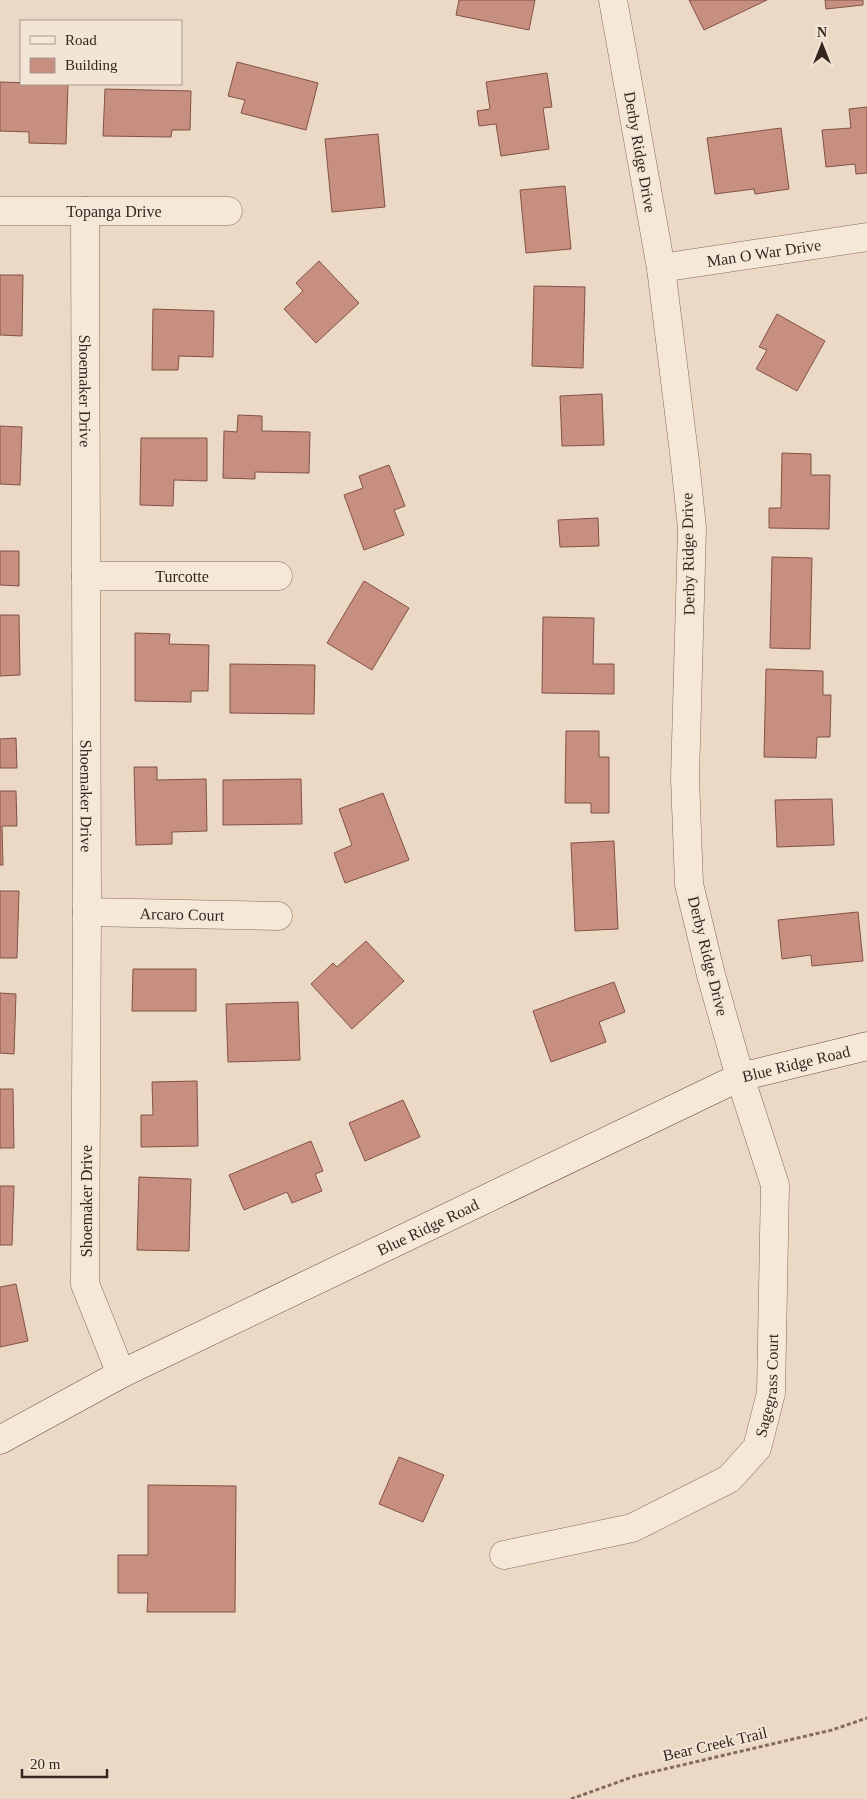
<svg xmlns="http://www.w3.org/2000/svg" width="867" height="1799" font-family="Georgia,serif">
<rect width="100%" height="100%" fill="#ebd9c6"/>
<path fill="#c68f7f" stroke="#825245" d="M459 0H535L529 30 456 15Z
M689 0H767L704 30Z
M825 0H863V5L826 9Z
M237 62 318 83 306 130 241 113 245 100 228 96Z
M547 73 552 107 543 108 549 149 501 156 496 124 479 126 477 111 490 109 486 82Z
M0 82 68 84 66 144 29 143V132L0 131Z
M105 89 191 91 190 130H172L171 137 103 136Z
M867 107V173L856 174 855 164 826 167 822 130 851 128 849 109Z
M781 128 789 189 755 194 754 189 715 194 707 138Z
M378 134 385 207 332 212 325 139Z
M565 186 571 249 526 253 520 190Z
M319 261 359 303 316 343 284 309 303 291 296 283Z
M0 275H23L22 336 0 335Z
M534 286 585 287 583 368 532 366Z
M153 309 214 311 213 357 179 356 178 370H152Z
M777 314 825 341 797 391 756 369 767 350 759 347Z
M602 394 604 445 562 446 560 396Z
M238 415 262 416V431L310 432 309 473 255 472V479L223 478 224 431 237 432Z
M0 426 22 427 20 485 0 484Z
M141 438H207V481L174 480 173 506 140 505Z
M782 453 811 454V475H830L829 529 769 528V508H781Z
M389 465 405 506 394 510 404 535 364 550 344 495 363 488 359 476Z
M598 518 599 546 560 547 558 520Z
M0 551H19V586L0 585Z
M772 557 812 558 810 649 770 648Z
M364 581 409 608 372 670 327 643Z
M0 615H19L20 675 0 676Z
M543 617 594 618 593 664H614V694L542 693Z
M135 633 170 634 169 644 209 645 208 691H191V702L135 701Z
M230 664 315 665 314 714 230 713Z
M766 669 823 671V695H831L830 737H817L816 758 764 757Z
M566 731H599V757H609V813H591V803H565Z
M16 738 17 768H0V739Z
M134 767H157V780L206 779 207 831 172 832V844L136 845Z
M301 779 302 824 223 825V780Z
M0 791H16L17 826H2L3 865H0Z
M383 793 409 860 345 883 334 853 352 845 339 809Z
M832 799 834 845 777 847 775 800Z
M614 841 618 929 575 931 571 843Z
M0 891H19L17 958H0Z
M858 912 863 961 812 966 811 955 782 959 778 920Z
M366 941 404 981 352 1029 311 984 333 963 337 967Z
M133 969H196V1011H132Z
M614 982 625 1012 599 1022 606 1042 551 1062 533 1011Z
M0 993 16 994 14 1054 0 1053Z
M298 1002 300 1060 228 1062 226 1004Z
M197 1081 198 1146 141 1147V1115H153L152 1082Z
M0 1089H13L14 1148H0Z
M403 1100 420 1137 365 1161 349 1123Z
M311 1141 323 1171 315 1174 322 1191 292 1203 287 1192 244 1210 229 1175Z
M139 1177 191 1179 189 1251 137 1250Z
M0 1186H14L12 1245H0Z
M16 1284 28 1341 0 1347V1287Z
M399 1457 444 1475 423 1522 379 1504Z
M148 1485 236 1486 235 1612H147L148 1593H118V1555H148Z"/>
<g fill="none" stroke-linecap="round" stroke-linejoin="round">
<defs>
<g id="street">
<path id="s1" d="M0 211H228"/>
<path id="s2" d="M85 211 87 912 85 1284 121 1374"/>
<path id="s3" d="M661 268 867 237"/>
<path id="s4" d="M86 576H278"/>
<path id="s5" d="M87 912 278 916"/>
<path id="s6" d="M504 1555 632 1528 729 1479 757 1448 771 1393 775 1185 740 1077 711 975 689 884 685 778 692 528 685 461 661 268 613 0"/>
</g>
<g id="secondary">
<path id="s7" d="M0 1440 121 1374 740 1077 867 1046"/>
</g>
</defs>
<use href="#street" stroke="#856b5d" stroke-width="29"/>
<use href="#secondary" stroke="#674c40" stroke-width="29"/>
<path stroke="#856b5d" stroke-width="3" stroke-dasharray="4 2.5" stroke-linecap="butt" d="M571 1799 635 1776 832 1730 867 1718"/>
<use href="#street" stroke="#f6e8d9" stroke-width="28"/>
<use href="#secondary" stroke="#f6e8d9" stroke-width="28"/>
</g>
<g text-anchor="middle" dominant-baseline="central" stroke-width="4" stroke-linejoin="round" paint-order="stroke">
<g font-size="16" fill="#362620" stroke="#f3e5d5">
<text transform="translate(640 152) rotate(80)">Derby Ridge Drive</text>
<text stroke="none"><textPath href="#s1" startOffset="114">Topanga Drive</textPath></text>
<text stroke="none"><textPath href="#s3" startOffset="104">Man O War Drive</textPath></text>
<text stroke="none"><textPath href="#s2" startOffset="180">Shoemaker Drive</textPath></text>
<text transform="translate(688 554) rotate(-91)">Derby Ridge Drive</text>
<text stroke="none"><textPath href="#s4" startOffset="96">Turcotte</textPath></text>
<text stroke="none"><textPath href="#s2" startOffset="585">Shoemaker Drive</textPath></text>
<text stroke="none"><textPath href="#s5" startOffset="95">Arcaro Court</textPath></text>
<text transform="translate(708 956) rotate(76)">Derby Ridge Drive</text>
<text stroke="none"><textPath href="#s7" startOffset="882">Blue Ridge Road</textPath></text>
<text transform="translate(86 1201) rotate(-90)">Shoemaker Drive</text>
<text stroke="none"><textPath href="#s7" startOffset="478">Blue Ridge Road</textPath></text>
<text stroke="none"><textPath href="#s6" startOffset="345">Sagegrass Court</textPath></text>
<text transform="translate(715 1744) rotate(-13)">Bear Creek Trail</text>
</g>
</g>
<rect x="20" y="20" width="162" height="65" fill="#f3e5d5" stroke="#a7998d"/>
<rect x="30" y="36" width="25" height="8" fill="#f6e8d9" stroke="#a7998d"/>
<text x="65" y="45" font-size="15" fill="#362620">Road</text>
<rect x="30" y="58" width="25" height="15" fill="#c68f7f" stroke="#a7998d"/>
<text x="65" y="70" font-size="15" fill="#362620">Building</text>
<g transform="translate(822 45)" stroke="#f3e5d5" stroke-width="4" paint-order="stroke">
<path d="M0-4L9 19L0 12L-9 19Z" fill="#362620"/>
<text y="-8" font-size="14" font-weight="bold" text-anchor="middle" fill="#362620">N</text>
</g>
<path d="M22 1769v8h85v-8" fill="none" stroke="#362620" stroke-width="2.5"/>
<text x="30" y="1769" font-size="15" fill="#362620" stroke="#f3e5d5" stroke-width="4" paint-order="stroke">20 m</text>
</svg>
